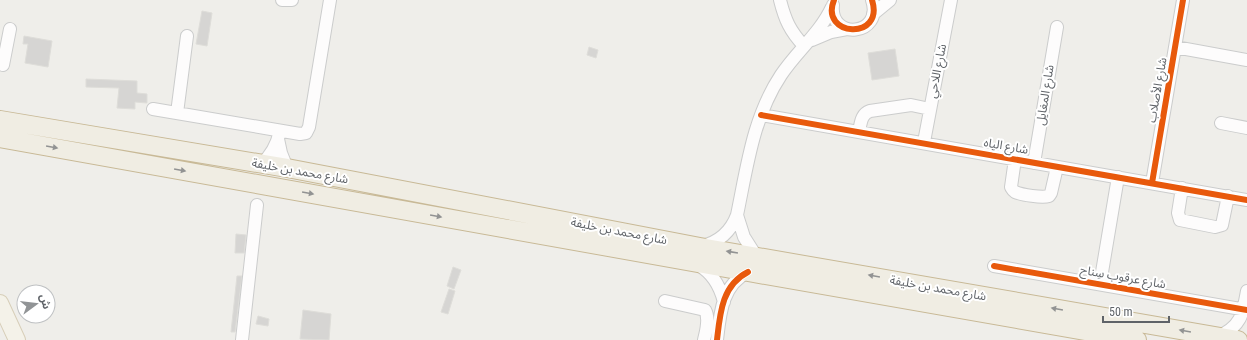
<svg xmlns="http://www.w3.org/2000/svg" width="1247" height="340" font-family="'Roboto Condensed','Noto Sans Arabic',sans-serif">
<rect width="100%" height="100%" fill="#efeeea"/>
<path fill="#d6d5d3" stroke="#deddd9" d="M202 11 212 13 207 46 196 44Z
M24 36 52 41 48 67 25 63 28 44H23Z
M589 47 598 50 596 58 587 55Z
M895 49 899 76 872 80 868 53Z
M86 79 137 81V93L147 94V103L135 102V109L117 108 119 88 86 87Z
M236 234 246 235 244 253H235Z
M453 267 461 270 454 289 447 286Z
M237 276H242L235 332H231Z
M449 289 455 291 448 314 441 312Z
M303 310 331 314 329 340 300 339Z
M258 316 269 319 268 326 256 324Z"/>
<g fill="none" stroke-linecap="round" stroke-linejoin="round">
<defs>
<path id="minor" d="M282 0H292
M780 0C785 20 790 31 804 46
M833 5C829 41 884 36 872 0
M873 14 890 0
M812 40 831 32 847 29
M1175 47 1247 60
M3 65 10 29
M153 109 300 134 306 133 309 127 330 0
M177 113 187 36
M761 115 1247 200
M1221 123 1247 128
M859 131C861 123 861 114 870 111L911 105 930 109
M278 139 281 153 287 168
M924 142 951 0
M1015 159 1011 187C1013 190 1012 190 1015 192 1022 195 1042 198 1049 196L1051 193 1057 167
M1034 163 1057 27
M261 164C272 155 277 144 280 131
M1152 183 1183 0
M1182 188 1178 213 1180 220 1215 227 1222 225 1228 196
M737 215 744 237 756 256
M702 246C719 242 731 231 737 215 747 167 753 117 781 75 797 51 820 33 832 7
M698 265C713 273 720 286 724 302
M994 266 1247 310
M1100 284 1118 177
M665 301 705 310C710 319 706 331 704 340
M1217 337C1241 327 1243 314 1247 291
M242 340 257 205
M717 340C720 313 722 285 748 272"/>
<path id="major" d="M0 303 17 340"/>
<path id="highway" d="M0 120 287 168 700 247 1238 340
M0 138 748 272 1137 340"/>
</defs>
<use href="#minor" stroke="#cbcccc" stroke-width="14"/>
<use href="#major" stroke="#d7ceb8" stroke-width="18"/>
<use href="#highway" stroke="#c8b996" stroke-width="20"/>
<use href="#minor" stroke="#fdfcfc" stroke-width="12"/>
<use href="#major" stroke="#f4f2e9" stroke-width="16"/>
<use href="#highway" stroke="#f0ede3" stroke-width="18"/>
<defs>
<path id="cycleway" d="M834 0C819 37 885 41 872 0
M761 115 1247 200
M1152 183 1183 0
M994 266 1247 310
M717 340C720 313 722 285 748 272"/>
</defs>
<use href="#cycleway" stroke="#fff" stroke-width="8"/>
<use href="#cycleway" stroke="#e8590c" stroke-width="6"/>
</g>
<defs><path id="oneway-solid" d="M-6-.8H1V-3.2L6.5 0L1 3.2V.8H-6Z"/></defs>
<g fill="#929393">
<use href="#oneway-solid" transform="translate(52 147) rotate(10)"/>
<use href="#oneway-solid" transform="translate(180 170) rotate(10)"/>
<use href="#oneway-solid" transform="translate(308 193) rotate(10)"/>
<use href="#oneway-solid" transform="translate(436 216) rotate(10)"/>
<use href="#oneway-solid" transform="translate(732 252) rotate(-171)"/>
<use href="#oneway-solid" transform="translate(874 276) rotate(-170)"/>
<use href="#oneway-solid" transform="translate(1057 309) rotate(-170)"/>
<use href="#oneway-solid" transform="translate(1185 331) rotate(-170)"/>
</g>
<g text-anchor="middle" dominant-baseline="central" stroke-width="4" stroke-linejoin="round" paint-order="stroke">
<g font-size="12" fill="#5f6368" stroke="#fff">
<text transform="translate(937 71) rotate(-79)">شارع اللاحي</text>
<text transform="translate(1157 90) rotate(-80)">شارع الأصلاب</text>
<text transform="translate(1045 95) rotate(-81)">شارع المغايل</text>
<text transform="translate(1006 146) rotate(10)">شارع الياه</text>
<text transform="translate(300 171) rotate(10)">شارع محمد بن خليفة</text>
<text transform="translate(619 231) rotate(11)">شارع محمد بن خليفة</text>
<text transform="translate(1123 277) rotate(10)">شارع عرقوب سِناح</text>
<text transform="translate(938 288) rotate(10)">شارع محمد بن خليفة</text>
</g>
</g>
<g transform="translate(36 304) rotate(75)"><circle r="19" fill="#ffffff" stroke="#bfc1c3"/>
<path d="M0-3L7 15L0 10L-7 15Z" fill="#919496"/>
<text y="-6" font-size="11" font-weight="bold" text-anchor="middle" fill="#5f6368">ش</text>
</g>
<path d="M1103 316v6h66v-6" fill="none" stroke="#5f6368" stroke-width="2"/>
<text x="1109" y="316" font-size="12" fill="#5f6368" stroke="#ffffff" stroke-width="3" paint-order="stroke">50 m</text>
</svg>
